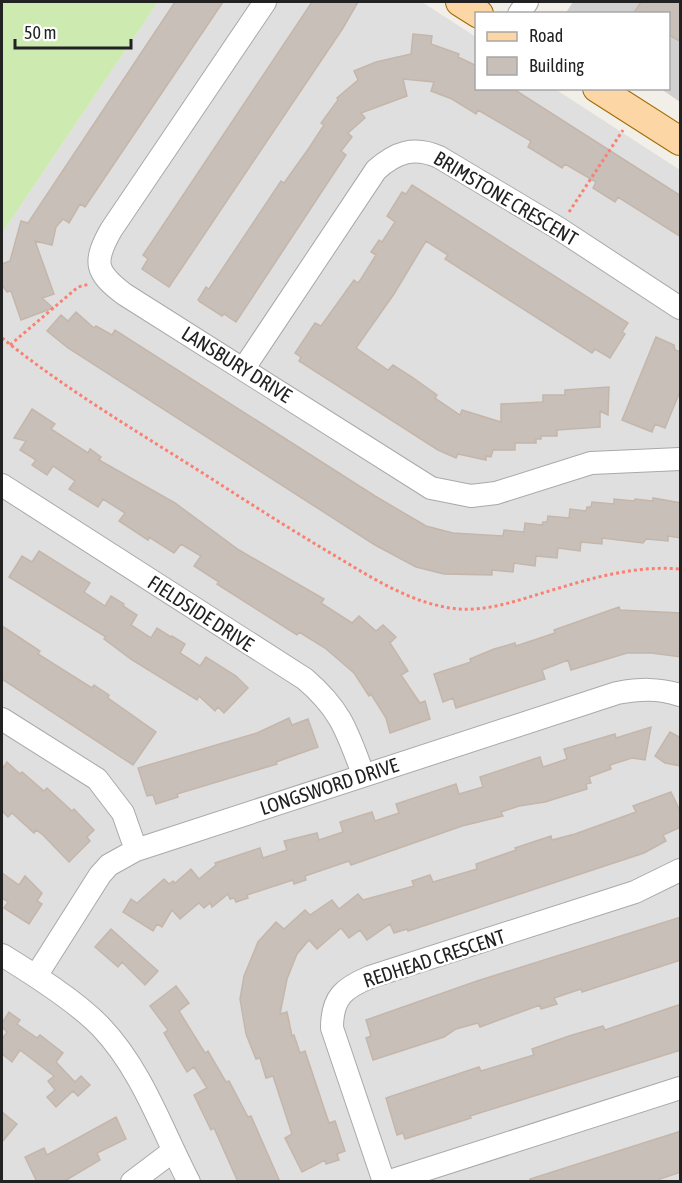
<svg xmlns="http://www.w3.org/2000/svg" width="682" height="1183" font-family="'Asap Condensed',sans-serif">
<rect width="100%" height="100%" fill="#f2efe9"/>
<path fill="#e0dfdf" d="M158 2H422L476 37V88L555 89 680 170V1181L2 1182V233Z"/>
<path fill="#d0d0d0" d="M573 2H680V102L661 89 668 88V14H565Z"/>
<path fill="#cdebb0" d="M2 2H158L2 233Z"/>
<path fill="#c7bfb8" stroke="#c4b6ab" stroke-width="1.5" d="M175 2H223L85 207 80 204 69 223 63 219 56 227 52 245 35 241 54 294 42 298 53 308 21 320 11 291 7 292 2 285V264L10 261 21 221 28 223Z
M312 2H358L343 28 169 287 142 269 148 259 143 255Z
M641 2H681V42L669 35V14H633Z
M413 34 432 36 431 44 459 54 458 57 477 66V88H512L681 196V237L618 197 615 202 593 188 596 182 565 164 562 168 528 147 531 141 478 110 476 114 452 99 431 91 434 82 403 79 407 96 361 113 365 118 348 133 352 137 341 151 346 155 236 322 224 314 222 316 200 302 198 300 206 287 209 289 281 181 284 183 309 148 324 125 321 123 338 100 337 98 358 80 354 71 376 62 411 54Z
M412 185 628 323 622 332 625 334 610 358 595 349 592 353 445 259 448 255 426 241 394 294 356 348 388 370 393 365 412 377 437 395 435 398 460 415 462 410 501 422V404L543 402V395H565V390L609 387 608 415 600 411V427L557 430V436H541V439H536V443H515V450H493L491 457 486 456V460L458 454 456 458 438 450 299 361 301 357 295 353 315 323 321 326 354 280 358 283 361 279 376 255 371 252 379 240 382 242 395 222 387 216 402 192 406 194Z
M76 312 94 328 96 326 112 335 115 330 375 496 426 526 453 533 503 536 504 530 524 532 525 523 542 525 543 522H547L548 516 569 518 570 509 586 511 587 507H591L592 502 614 504V499L634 501 635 499 653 501V498L681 503V538L668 536V541L646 539 643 543 602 538V544L581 542 580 551 558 548 557 558 536 556 535 566 514 563 513 572 492 570V575L444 574 416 567 375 545 68 348 47 331 61 315 68 321Z
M656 337 674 345 675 350 681 352V389L665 428 655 424 652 432 622 420Z
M32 409 55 424 51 429 88 453 90 449 101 457 99 460 175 503 239 550 324 599 321 603 352 623 359 616 376 631 383 625 396 637 390 643 408 671 401 675 420 703 425 701 430 719 390 733 386 718 371 694 369 696 354 673 325 648 299 632 297 635 217 584 219 582 194 566 201 556 181 544 174 553 149 537 148 540 119 521 125 513 103 499 98 507 69 489 75 481 53 466 47 475 32 465 36 460 20 450 26 441 14 438Z
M39 551 90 583 84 592 105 606 111 596 124 604 123 606 137 615 131 625 151 638 157 628 171 637 172 636 185 644 180 653 200 666 206 657 236 676 248 688 224 713 218 707 215 711 199 696 197 700 132 660 104 639 106 637 9 577 22 556 32 562Z
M619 607 620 610 681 613V657L651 653H627L571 670 568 660 542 670 545 679 456 708 453 698 443 702 434 674 471 662 470 659 494 649 515 643 516 646 555 633 554 630Z
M2 626 40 651 38 654 92 688 94 685 109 695 108 698 156 732 133 765 2 679Z
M289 718 292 725 308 719 318 747 276 762 277 764 177 794 178 797 156 804 153 795 147 796 138 768 257 733Z
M651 727 645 760 632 758 610 765 611 769 589 777 591 783 586 784 587 789 545 802 519 806 501 812 503 816 462 826 351 865 349 861 305 876 306 880 294 884 293 880 247 895 248 898 236 902 234 898 230 899 228 894 212 907 210 903 204 908 199 903 180 919 172 910 162 927 157 924 153 931 123 912 131 899 137 903 164 879 169 884 173 881 175 883 191 869 199 879 216 865 215 863 260 848 263 858 287 850 284 841 317 833 319 840 343 832 340 822 372 812 375 821 399 813 396 804 456 784 459 794 483 787 480 777 540 757 543 767 567 759 564 749 615 734 616 738Z
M670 732 681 738V766L665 763 655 756Z
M7 762 20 774 22 772 44 791 47 788 72 811 74 809 94 830 87 837 90 841 69 862 43 835 36 830 34 833 12 813 8 817 2 811V769Z
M671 792 681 813V827L663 835 666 841 644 853 408 931 407 929 394 933 390 924 367 940 360 930 349 938 341 928 317 949 309 940 297 954 287 979 280 1014 287 1012 292 1036 294 1035 300 1053 305 1051 329 1123 335 1121 345 1151 337 1154 339 1160 326 1164 325 1160 302 1172 285 1138 292 1134 273 1076 266 1078 260 1058 256 1059 246 1034 240 999 244 976 258 942 276 922 284 929 305 910 310 915 332 900 339 909 358 894 363 900 414 886 412 881 430 875 433 882 477 869 476 864 516 850 515 848 551 836 552 840 575 834 636 812 633 806Z
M2 873 19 885 25 876 42 893 37 901 42 904 29 924 4 908 8 902 2 898Z
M681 917V960L582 992 581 989 554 998 557 1004 541 1009 540 1005 480 1027 478 1023 456 1029 444 1037 373 1060 366 1038 371 1036 366 1020 477 981Z
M111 929 158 971 145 985 122 962 118 967 95 947Z
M176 986 189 1003 179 1011 205 1053 208 1051 226 1082 229 1081 248 1117 251 1116 280 1182H238L214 1128 211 1130 194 1095 207 1088 194 1067 187 1072 164 1033 168 1030 150 1006Z
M681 1004V1050L470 1116 471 1118 405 1139 403 1133 397 1135 386 1098 479 1067 481 1071 534 1055 532 1049 569 1036 603 1026 605 1030Z
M9 1012 20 1020 17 1024 37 1038 40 1035 63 1053 56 1062 75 1082 81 1076 90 1085 78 1096 73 1091 56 1107 47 1097 55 1090 48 1081 54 1076 20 1050 12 1062 2 1054V1039L7 1032 2 1027V1023Z
M2 1112 17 1124 2 1142Z
M116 1117 126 1139 97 1153 100 1160 63 1182H37L25 1157 44 1148 47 1155Z
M681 1131V1172L660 1179V1182H530V1179Z"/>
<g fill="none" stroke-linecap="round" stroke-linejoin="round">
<defs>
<path id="minor" d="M265 2 111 230C93 262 95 272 124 294L431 488 471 496 496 493 591 463 680 459
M519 14 527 2
M244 368 376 170C396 152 414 146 439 157L558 228 680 308
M2 485 305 679C341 710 347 731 363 774
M2 719 97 779 123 813 136 850
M2 955C33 974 76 1001 101 1027 142 1070 162 1130 189 1182
M36 976 100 875 109 865 136 850 617 693C640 689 658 688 680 695
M132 1182 173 1151
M384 1182 332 1028C332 997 344 988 370 977L635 892 680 870
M387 1182 680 1088"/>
<path id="major" d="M460 2 479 14
M597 88 680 141"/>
</defs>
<use href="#minor" stroke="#a9a9a9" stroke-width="24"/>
<use href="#major" stroke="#a06b00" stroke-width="30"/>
<path stroke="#fa8072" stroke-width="3" stroke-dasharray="3 3" stroke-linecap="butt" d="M569 212 623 130
M2 338C64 388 133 429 201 472 243 499 285 526 327 551 368 575 411 605 459 609 486 611 513 602 539 594 586 580 631 565 680 569
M10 345 78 287 90 284"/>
<use href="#minor" stroke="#fff" stroke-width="22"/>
<use href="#major" stroke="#fcd6a4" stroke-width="28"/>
</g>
<g text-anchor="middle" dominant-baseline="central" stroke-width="5" stroke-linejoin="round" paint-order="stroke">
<g font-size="20" fill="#222" stroke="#fff">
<text transform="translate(506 198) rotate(31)">BRIMSTONE CRESCENT</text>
<text transform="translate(237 364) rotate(32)">LANSBURY DRIVE</text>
<text transform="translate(201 613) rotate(33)">FIELDSIDE DRIVE</text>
<text transform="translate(329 786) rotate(-18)">LONGSWORD DRIVE</text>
<text transform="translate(434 958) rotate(-18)">REDHEAD CRESCENT</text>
</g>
</g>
<rect width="682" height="1183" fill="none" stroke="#222222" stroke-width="6"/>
<rect x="475" y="12" width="195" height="78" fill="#ffffff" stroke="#a7a7a7" stroke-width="1.5"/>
<rect x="487" y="32" width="30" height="9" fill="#fcd6a4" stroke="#a7a7a7" stroke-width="1.5"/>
<text x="529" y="42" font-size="18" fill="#222222">Road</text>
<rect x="487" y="57" width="30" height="18" fill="#c7bfb8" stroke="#a7a7a7" stroke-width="1.5"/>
<text x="529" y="72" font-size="18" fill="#222222">Building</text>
<path d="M15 39v9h116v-9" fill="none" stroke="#222222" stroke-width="3"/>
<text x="24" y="39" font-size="18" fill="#222222" stroke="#ffffff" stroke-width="4.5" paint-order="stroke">50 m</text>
</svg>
